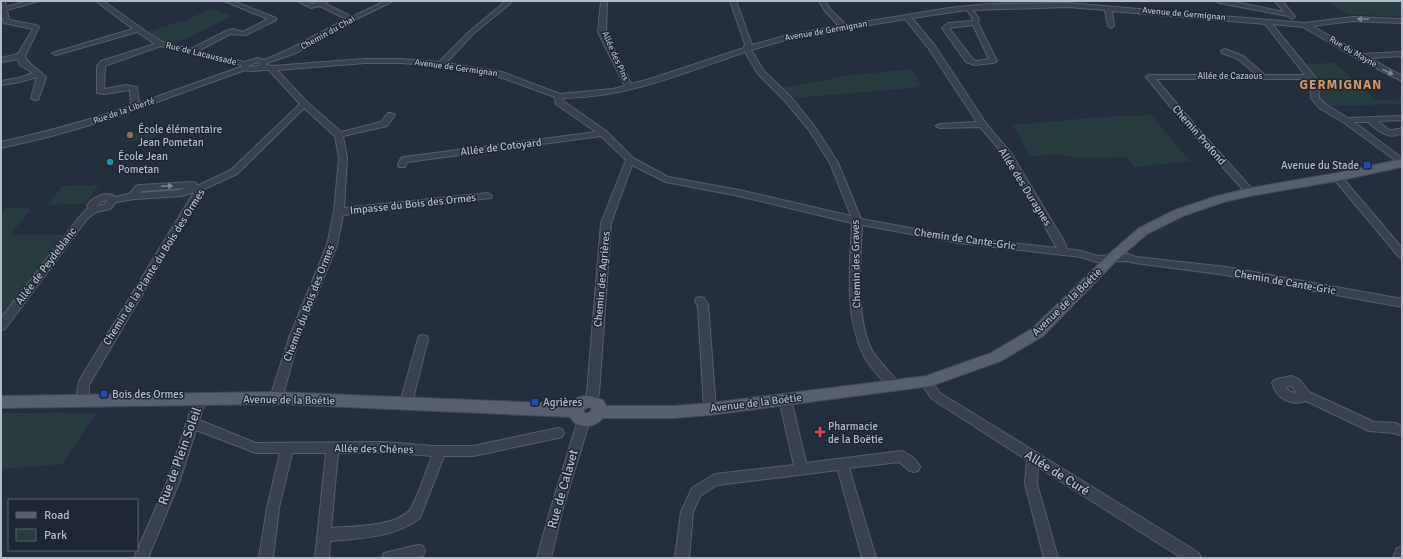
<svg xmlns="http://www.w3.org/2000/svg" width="1403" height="559" font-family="Signika,sans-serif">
<rect width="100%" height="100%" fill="#242f3e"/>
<path fill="#263c3f" d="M1324 1H1402V16L1351 15Z
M213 8 232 16 175 44 156 38 147 32 186 20Z
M1335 63 1376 100 1402 99V104L1324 106 1319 102 1302 64Z
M912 69 922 87 795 98 784 87 832 79 834 77Z
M1151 115 1190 161 1134 167 1126 157 1077 158 1056 154 1030 157 1013 125 1101 117Z
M157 132 151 140 126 141 132 133Z
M99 185 85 204 47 205 62 186Z
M6 207 31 209 10 235H63L1 320V213Z
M1 413H96L62 464 1 469Z"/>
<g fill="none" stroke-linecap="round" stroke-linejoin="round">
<defs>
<path id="minor" d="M1 1H5L6 7 28 1H39L7 10 9 20 36 25 39 27 25 56C28 66 40 69 46 78L38 100H35L31 98 37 77 20 82 1 85V81L19 78 33 73 20 65 18 59 1 62V58L18 54 33 29 4 23 1 14Z
M96 1H103L151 35 163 42 191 49 226 31 233 29 243 32 268 19 224 1H233L276 18V20L246 35 230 34 198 51 244 62 258 58 264 60 290 49 346 19 320 6 311 8 298 1H306L312 4 319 1H327L326 4 352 17 385 1H393L336 29 296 53 267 63 266 65 272 66 365 59H401L439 62 469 32 506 1H513L473 34 446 63 502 72 560 94 613 89 625 86 598 32 601 1H607L606 32 631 84 650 79 744 48 745 44 730 1H736L752 45 788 35 839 26 825 11 819 1H825L830 9 846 25 949 8 988 4 1068 3 1305 23 1353 17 1402 19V23L1353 21 1312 26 1362 54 1402 52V56L1369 58 1402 76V81L1356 58 1303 27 1272 24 1315 77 1318 83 1319 98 1325 104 1348 118 1402 116V120L1378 121C1390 131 1387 132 1402 128V133C1388 141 1378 130 1368 122H1354L1402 158V165L1343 122 1319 108 1311 98 1310 83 1308 79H1156L1199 130 1253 190 1254 192 1253 194H1247L1193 134 1146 77 1150 75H1257L1238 59 1222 53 1221 51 1225 49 1243 56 1265 75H1305L1265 24 1112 11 1114 26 1111 28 1108 26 1105 10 1068 7 973 10 979 19 978 23 997 61 993 63 975 65 966 62 942 28 948 23 972 21 973 19 967 10 912 18 935 46 987 125 1011 153 1065 243 1067 249 1081 251 1097 256 1128 254 1136 257 1226 267 1402 299V307L1226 275 1135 263 1127 261 1097 262 1081 257 959 243 862 225C860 260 855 321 873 352 880 363 891 373 899 383L901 386 899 389 895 391 891 389C882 379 870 368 864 356 844 316 850 266 852 223L739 196 666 182 632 165 611 223 599 394 593 404 589 406 585 404 583 401 587 393 601 223 626 160 601 136 407 162 405 167H399L398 165 401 158 404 157 596 132 556 104 555 97 497 76 441 66 401 63H365L277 70 307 102 341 132 381 122 388 113H391L395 115 387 126 343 136 347 158 344 208 488 193 492 196 491 198 343 215 337 245 299 338 282 398 280 401 276 403 272 401 270 398 289 338 327 245 334 212 339 158 335 136 304 108 237 174 204 189 89 385 88 401 86 404 82 406 78 404 76 401 79 381 194 192 182 196 135 199 116 202 110 209 96 212 87 219 5 329 1 330V318L81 215 88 208 87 205C93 197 107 190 115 197L129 194 136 186 139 185 193 182 196 183 197 186 231 170 300 104 269 70C261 69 253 73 245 70L107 120 48 137 1 148V142C45 132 88 121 131 106L130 90 104 94 97 93V66L101 61 155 44 137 32 56 55 52 53 133 29ZM905 19 929 49 977 122 940 124 936 126 940 128 980 127 1005 156 1057 248 959 237 861 219 838 163 815 127 791 97 764 71 751 50 789 39ZM973 25 989 59 976 61 972 58 949 28ZM161 46 241 65V67L139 103 137 87 126 85 104 89 105 66 107 65ZM745 52 758 74 785 101 809 130 830 163 851 216 739 190 668 177 633 158 606 131 563 101V98C626 98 687 72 745 52ZM258 62 260 63 259 66 249 67V65ZM185 188 181 190 140 193 142 191ZM108 200 104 205 97 206 101 202Z
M1216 1H1229L1284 12 1275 1H1282L1295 17 1292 19 1288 16 1219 3Z
M1337 174 1340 175 1402 248V258L1399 257 1334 179 1333 177 1334 175Z
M700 297 704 298 708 305 716 409 714 412 710 414 706 412 704 409 698 306 695 301 696 298Z
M423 335 427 336 428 339 412 403 410 406 406 408 402 406 400 403 418 339 419 336Z
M1291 376 1300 380 1309 392 1374 422 1395 423 1402 426V436L1394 433 1369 431 1306 401C1290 406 1277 399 1272 383L1274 380ZM1291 386 1297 393 1291 392 1285 387Z
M926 377 930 379 940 393 1199 553 1201 558H1182L1038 467 1037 484 1058 558H1044L1025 484 1027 460 932 399 920 382 922 379Z
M200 394 204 396 206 399 199 420 256 443 385 442 433 446H473L558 428 562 429 564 433 562 437 558 438 473 456H444L420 518C394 538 361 538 330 541L329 558H315L326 453H292L279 508 273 558H259L267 508 280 453H256L196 430 180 480 148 558H134L168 480 194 399 196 396ZM385 452 432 456C428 466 415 505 409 511 393 527 353 526 331 528L338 453Z
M785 394 789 396 791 399 806 463 901 451C908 453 917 460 920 467L918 471 914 472 910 471 899 462 849 468 876 558H862L838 470 717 485 700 496 693 512 689 558H675L681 512 692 488 715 474 794 465 779 399 781 396Z
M584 415 588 416 590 420 562 511 551 558H537L550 511 578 420 580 416Z
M418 545 423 546 425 551 423 556 418 557 382 558 384 553Z
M1402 547V558H1393L1397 548Z"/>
<path id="major" d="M1402 159V167L1337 181 1250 196 1224 202 1183 216 1147 234 1117 260 1043 336 1001 361 931 386 710 415 674 418H603C595 428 577 430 570 417L276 404 1 408V396L276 392 571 404C579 392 592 396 603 400L606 406H674L710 403 926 376 991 353 1033 328 1109 254 1139 228 1175 210 1217 196 1250 188 1337 173ZM589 407 591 408V411L588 413H584V410Z"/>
</defs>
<use href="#minor" stroke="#565f6c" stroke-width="2"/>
<use href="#major" stroke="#414a57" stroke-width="2"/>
<use href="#minor" fill="#38414e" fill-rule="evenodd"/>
<use href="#major" fill="#56606e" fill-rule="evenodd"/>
</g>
<defs><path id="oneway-solid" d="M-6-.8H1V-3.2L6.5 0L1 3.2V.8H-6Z"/></defs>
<g fill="#7c8592">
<use href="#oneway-solid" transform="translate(1363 19) rotate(180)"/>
<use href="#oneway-solid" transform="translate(1388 72) rotate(27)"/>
<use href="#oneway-solid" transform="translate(167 186) rotate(-3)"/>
</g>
<circle fill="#8d6e63" stroke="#1d2633" stroke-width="1.5" cx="130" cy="135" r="4"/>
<circle fill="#0f9aa8" stroke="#1d2633" stroke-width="1.5" cx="110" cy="162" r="4"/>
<g fill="#1a4fb4" stroke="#1d2633" stroke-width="1.5">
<rect x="1363" y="161" width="8" height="8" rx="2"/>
<rect x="100" y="390" width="8" height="8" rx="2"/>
<rect x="531" y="398" width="8" height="8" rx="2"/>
</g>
<path fill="#e0444e" stroke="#1d2633" stroke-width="1.5" d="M818 426h4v4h4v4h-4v4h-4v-4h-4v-4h4z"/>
<g text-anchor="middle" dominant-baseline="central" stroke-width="3" stroke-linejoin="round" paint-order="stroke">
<g font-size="9" fill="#b4bcc9" stroke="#1d2633">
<text transform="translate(1184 14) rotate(5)">Avenue de Germignan</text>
<text transform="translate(826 31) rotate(-10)">Avenue de Germignan</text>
<text transform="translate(328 33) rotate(-29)">Chemin du Chai</text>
<text transform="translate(1353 52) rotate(30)">Rue du Mayne</text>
<text transform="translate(201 54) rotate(14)">Rue de Lacaussade</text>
<text transform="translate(615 56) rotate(66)">Allée des Pins</text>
<text transform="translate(456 68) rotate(8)">Avenue de Germignan</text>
<text x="1230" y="76">Allée de Cazaous</text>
<text transform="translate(124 111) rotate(-19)">Rue de la Liberté</text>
</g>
<g font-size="11" fill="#b4bcc9" stroke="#1d2633" text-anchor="start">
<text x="138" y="129">École élémentaire<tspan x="138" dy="13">Jean Pometan</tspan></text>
<text x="118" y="156">École Jean<tspan x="118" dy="13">Pometan</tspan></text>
<text x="1359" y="165" text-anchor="end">Avenue du Stade</text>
<text x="112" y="394">Bois des Ormes</text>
<text x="543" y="402">Agrières</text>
<text x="828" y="426">Pharmacie<tspan x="828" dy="13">de la Boëtie</tspan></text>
</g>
<g font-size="11" fill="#b4bcc9" stroke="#1d2633">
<text transform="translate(1199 135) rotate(49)">Chemin Profond</text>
<text transform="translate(501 147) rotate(-7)">Allée de Cotoyard</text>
<text transform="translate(1025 187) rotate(58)">Allée des Duragnes</text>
<text transform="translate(413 204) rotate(-6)">Impasse du Bois des Ormes</text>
<text transform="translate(965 239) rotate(8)">Chemin de Cante-Gric</text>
<text transform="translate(856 264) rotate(-91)">Chemin des Graves</text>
<text transform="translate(46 266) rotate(-53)">Allée de Peydeblanc</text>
<text transform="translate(154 267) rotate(-58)">Chemin de la Plante du Bois des Ormes</text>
<text transform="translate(602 279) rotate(-85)">Chemin des Agrières</text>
<text transform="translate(1285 282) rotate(10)">Chemin de Cante-Gric</text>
<text transform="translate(1067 302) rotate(-44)">Avenue de la Boétie</text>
<text transform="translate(309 303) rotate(-69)">Chemin du Bois des Ormes</text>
<text transform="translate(289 400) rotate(1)">Avenue de la Boétie</text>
<text transform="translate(756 403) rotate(-7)">Avenue de la Boétie</text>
<text transform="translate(374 449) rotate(1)">Allée des Chênes</text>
</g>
<g font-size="13" font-weight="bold" letter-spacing="1" fill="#d59563" stroke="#1d2633">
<text x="1341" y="85">GERMIGNAN</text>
</g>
<g font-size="13" fill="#b4bcc9" stroke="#1d2633">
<text transform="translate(180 456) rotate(-70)">Rue de Plein Soleil</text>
<text transform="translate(1057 473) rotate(32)">Allée de Curé</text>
<text transform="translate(563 489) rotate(-74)">Rue de Calavet</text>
</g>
</g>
<rect width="1403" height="559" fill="none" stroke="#b4bcc9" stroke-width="4"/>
<rect x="8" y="499" width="130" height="52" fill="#1d2633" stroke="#59626f"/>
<rect x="16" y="512" width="20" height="6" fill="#56606e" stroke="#59626f"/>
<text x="44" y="519" font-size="12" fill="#b4bcc9">Road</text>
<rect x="16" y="529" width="20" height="12" fill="#263c3f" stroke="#59626f"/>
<text x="44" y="539" font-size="12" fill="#b4bcc9">Park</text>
</svg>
